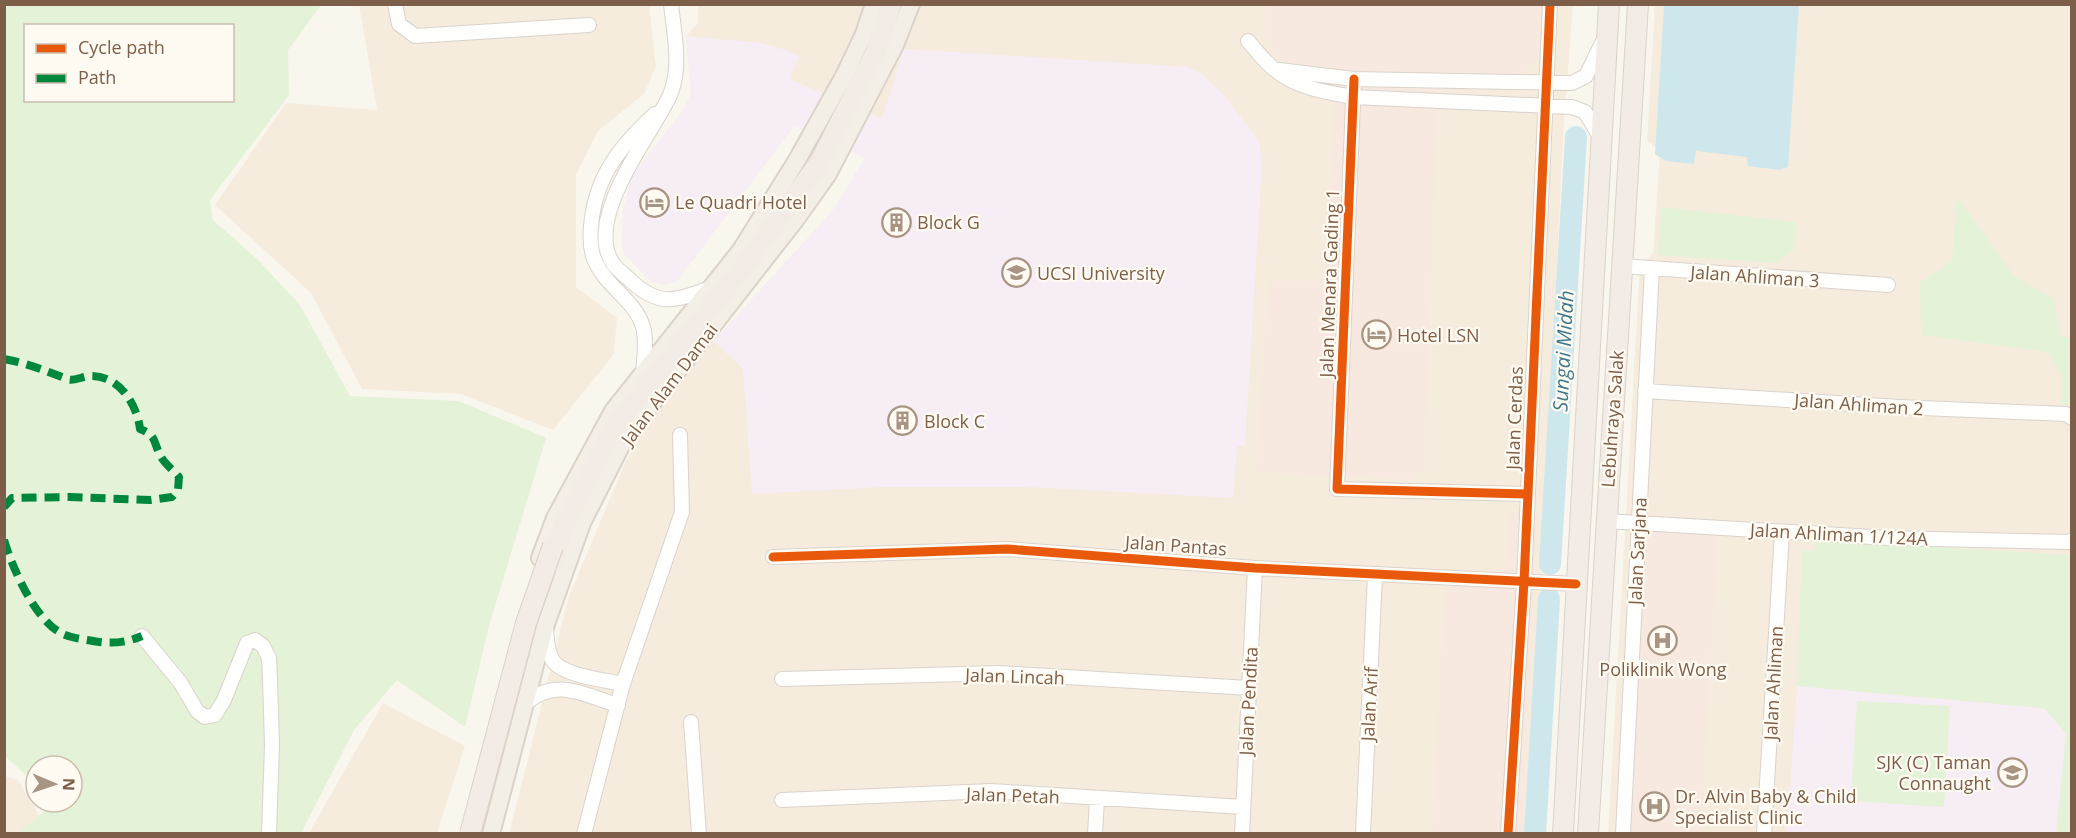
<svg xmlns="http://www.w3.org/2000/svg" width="2076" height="838" font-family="'Open Sans',sans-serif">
<rect width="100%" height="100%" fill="#f9f6ee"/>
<path fill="#f6ecde" d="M359 5H649L656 66 644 94 598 131 576 175V287L617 318 614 354 553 430 461 394 362 389 311 293 215 205 286 103 377 110Z
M698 5H1573L1564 121 1529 833 509 834 569 596 626 461 652 417 714 341 834 209 865 158 794 125 677 281 664 285 649 280 623 252 622 214 633 174 681 113 691 95 686 36 698 23Z
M1655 5H2071V833L1608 834 1640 265 1653 254 1660 150 1647 141Z
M383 703 465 746 437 833H309Z
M4 776 18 780 43 822V833H5Z"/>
<path fill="#f7e9df" d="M1265 5H1541L1538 61 1521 75 1439 72 1424 472 1413 480 1256 472 1268 282 1325 280 1334 73 1277 60 1264 36Z
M1508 513 1538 514 1522 833 1432 834 1445 569 1505 572Z
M1635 517 1719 525 1701 833 1622 834Z"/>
<path fill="#f7edf5" d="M686 36 761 43 785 50 799 56 790 79 882 119 904 49 1187 67 1202 74 1223 94 1255 136 1260 145 1262 165 1245 446H1237L1233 498 1030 487H881L752 494 743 369 714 341 834 209 865 158 794 126 677 281 664 285 649 280 623 252 622 214 633 174 681 113 691 95Z
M1797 686 2071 711V833L1787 834Z"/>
<path fill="#e4f2d7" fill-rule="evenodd" d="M4 5H321L288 50 289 95 210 200 213 220 258 260 300 305 350 396 459 401 546 438 489 626 465 727 397 680 354 730 301 833H18L46 810 42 802H72V766H36V791L29 778 5 756ZM26 26H232V100H26Z
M1957 197 2014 276 2054 299 2060 336 2071 338V406L2062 405V378L2049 352 1921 335 1920 282 1952 261Z
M1661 207 1796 222 1794 249 1776 263 1658 255Z
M1814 540 2071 555V833H2056L2066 734 2044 708 1797 686 1802 551H1815Z
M1857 701 1950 706 1944 807 1851 801Z"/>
<path fill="#cee7ec" d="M1664 5H1799L1788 167 1779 170 1748 166 1747 157 1696 151 1694 164 1666 161 1655 154Z"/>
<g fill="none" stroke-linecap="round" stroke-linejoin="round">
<path stroke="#cee7ec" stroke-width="22" d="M1550 564 1576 137
M1535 834 1549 599"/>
<defs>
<path id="minor" d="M395 4 399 24 415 36 589 25
M671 4C674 34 682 66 670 95 652 135 581 220 614 265 619 271 626 276 631 281 659 307 676 301 710 288
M1248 41C1256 50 1264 61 1274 69 1296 88 1325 92 1353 97L1572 107 1585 112 1600 137
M1279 70 1354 79 1572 83 1586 76 1602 43
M1354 79 1337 489 1527 494
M1622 266 1888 285
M643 373C644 358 647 341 643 327 636 301 606 287 595 261 590 250 590 237 591 226 595 177 620 146 655 114
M1645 391 1899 407 2066 414 2072 418
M1606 521 1889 538 2070 542 2072 540
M773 557 1007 549 1255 568 1576 584
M546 629C547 639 547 652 553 661 564 676 605 680 623 684
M142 636 180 682 197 711 205 717 215 715 224 700 247 643 255 640 263 646 269 658 270 680 272 745 269 834
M782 679 999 673 1249 688
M526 703C557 677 583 695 618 705
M691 722 699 834
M782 800 991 791 1243 807
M584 834 623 684 682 512 680 435
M1095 834 1097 799
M1242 834 1255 568
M1363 834 1375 575
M1508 834 1524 582 1550 4
M1623 834 1652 268
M1764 834 1782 532"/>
<path id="major" d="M540 558 555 518 613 411 741 250 797 160 844 76 864 34 874 4
M491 834 545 627 582 523 625 438 796 219 828 174 895 45 911 4"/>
<path id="highway" d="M551 564 564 524 616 424 744 266 820 162 876 52 891 4
M1563 834 1609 4
M1588 834 1638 4"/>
</defs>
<use href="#minor" stroke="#dad3cc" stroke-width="16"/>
<use href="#major" stroke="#dbd2ca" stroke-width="20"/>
<use href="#highway" stroke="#dbd2ca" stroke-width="22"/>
<use href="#minor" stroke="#fefefc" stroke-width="14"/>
<use href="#major" stroke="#f4efe6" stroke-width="16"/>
<use href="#highway" stroke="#f3ebe6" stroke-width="20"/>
<defs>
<path id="highway-bridge" d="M470 834 526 623 553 546"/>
</defs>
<use href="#highway-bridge" stroke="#dbd2ca" stroke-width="22" stroke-linecap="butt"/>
<use href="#highway-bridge" stroke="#f3ebe6" stroke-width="20"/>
<path stroke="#00873e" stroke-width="8" stroke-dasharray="15 8" stroke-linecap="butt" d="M4 359C27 363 46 371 67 379 74 382 82 376 90 376 119 375 137 404 140 429 157 436 153 441 160 455 163 462 174 471 179 477L178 490 172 497 150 500 70 497 12 498 4 507
M4 540C12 567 35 620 61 633 70 638 82 639 93 641 110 644 126 643 142 636"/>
<defs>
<path id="cycleway" d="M1354 79 1337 489 1527 494
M773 557 1007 549 1255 568 1576 584
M1508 834 1524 582 1550 4"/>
</defs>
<use href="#cycleway" stroke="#fffbf2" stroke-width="13"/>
<use href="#cycleway" stroke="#e8590c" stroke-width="9"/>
</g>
<defs>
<symbol id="hotel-ring" viewBox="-11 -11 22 22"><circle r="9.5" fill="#fffbf2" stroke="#a89483" stroke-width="1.5"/><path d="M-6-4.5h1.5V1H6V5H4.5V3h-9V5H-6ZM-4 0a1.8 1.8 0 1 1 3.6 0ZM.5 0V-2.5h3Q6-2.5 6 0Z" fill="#a89483"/></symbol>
<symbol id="building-ring" viewBox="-11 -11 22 22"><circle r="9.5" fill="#fffbf2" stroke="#a89483" stroke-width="1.5"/><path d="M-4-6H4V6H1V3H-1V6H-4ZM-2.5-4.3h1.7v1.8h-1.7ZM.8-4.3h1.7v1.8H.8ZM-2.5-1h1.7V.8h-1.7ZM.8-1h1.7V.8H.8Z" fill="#a89483"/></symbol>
<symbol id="university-ring" viewBox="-11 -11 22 22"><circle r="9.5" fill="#fffbf2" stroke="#a89483" stroke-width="1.5"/><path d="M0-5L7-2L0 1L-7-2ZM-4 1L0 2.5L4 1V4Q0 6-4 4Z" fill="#a89483"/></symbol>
<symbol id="hospital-ring" viewBox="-11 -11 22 22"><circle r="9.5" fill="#fffbf2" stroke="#a89483" stroke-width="1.5"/><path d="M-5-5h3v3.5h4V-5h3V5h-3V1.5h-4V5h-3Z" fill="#a89483"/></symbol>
<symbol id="school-ring" viewBox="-11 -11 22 22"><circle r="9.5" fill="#fffbf2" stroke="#a89483" stroke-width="1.5"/><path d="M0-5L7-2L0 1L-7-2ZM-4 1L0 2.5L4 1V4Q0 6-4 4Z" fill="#a89483"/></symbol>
</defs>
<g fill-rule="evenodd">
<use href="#hotel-ring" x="638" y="186" width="33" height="33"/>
<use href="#building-ring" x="880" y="206" width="33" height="33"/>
<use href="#university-ring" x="1000" y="256" width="33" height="33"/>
<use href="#hotel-ring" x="1360" y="318" width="33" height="33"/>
<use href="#building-ring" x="886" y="404" width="33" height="33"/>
<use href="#hospital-ring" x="1646" y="624" width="33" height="33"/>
<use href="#school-ring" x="1996" y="756" width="33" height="33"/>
<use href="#hospital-ring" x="1638" y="790" width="33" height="33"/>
</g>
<g text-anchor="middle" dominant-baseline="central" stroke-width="4.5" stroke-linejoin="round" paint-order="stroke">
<g font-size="18" fill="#7d5f49" stroke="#fffbf2" text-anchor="start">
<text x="675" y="202">Le Quadri Hotel</text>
<text x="917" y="222">Block G</text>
<text x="1037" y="273">UCSI University</text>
<text x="1397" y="335">Hotel LSN</text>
<text x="924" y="421">Block C</text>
<text x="1663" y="669" text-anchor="middle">Poliklinik Wong</text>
<text x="1991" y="762" text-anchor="end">SJK (C) Taman<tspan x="1991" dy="21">Connaught</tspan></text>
<text x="1675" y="796">Dr. Alvin Baby &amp; Child<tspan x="1675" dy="21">Specialist Clinic</tspan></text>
</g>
<g font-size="18" fill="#7d5f49" stroke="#fffbf2">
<text transform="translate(1755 276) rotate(4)">Jalan Ahliman 3</text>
<text transform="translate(1329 283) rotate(-88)">Jalan Menara Gading 1</text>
<text transform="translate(669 384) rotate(-53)">Jalan Alam Damai</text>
<text transform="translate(1859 404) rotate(4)">Jalan Ahliman 2</text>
<text transform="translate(1514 418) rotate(-88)">Jalan Cerdas</text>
<text transform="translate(1612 419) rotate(-86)">Lebuhraya Salak</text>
<text transform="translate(1839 534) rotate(3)">Jalan Ahliman 1/124A</text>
<text transform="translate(1176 545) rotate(4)">Jalan Pantas</text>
<text transform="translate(1637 551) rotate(-87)">Jalan Sarjana</text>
<text transform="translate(1015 676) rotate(2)">Jalan Lincah</text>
<text transform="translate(1773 683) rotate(-87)">Jalan Ahliman</text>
<text transform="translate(1248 701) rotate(-87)">Jalan Pendita</text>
<text transform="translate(1369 704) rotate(-87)">Jalan Arif</text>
<text transform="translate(1013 795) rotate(2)">Jalan Petah</text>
</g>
<g font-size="20" font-style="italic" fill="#3d798b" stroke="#fffbf2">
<text transform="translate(1563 351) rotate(-87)">Sungai Midah</text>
</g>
</g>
<rect width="2076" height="838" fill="none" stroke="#7d5f49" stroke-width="12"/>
<rect x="24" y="24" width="210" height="78" fill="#fffbf2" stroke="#cbbdae" stroke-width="1.5"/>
<rect x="36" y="44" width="30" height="9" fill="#e8590c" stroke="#cbbdae" stroke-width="1.5"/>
<text x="78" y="54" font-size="18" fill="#7d5f49">Cycle path</text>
<rect x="36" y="74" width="30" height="9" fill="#00873e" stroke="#cbbdae" stroke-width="1.5"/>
<text x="78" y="84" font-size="18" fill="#7d5f49">Path</text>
<g transform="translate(54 784) rotate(92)"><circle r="28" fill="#fffbf2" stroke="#cbbdae" stroke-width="1.5"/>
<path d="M0-4.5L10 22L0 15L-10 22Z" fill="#a89483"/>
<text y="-9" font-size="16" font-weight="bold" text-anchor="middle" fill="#7d5f49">N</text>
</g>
</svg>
